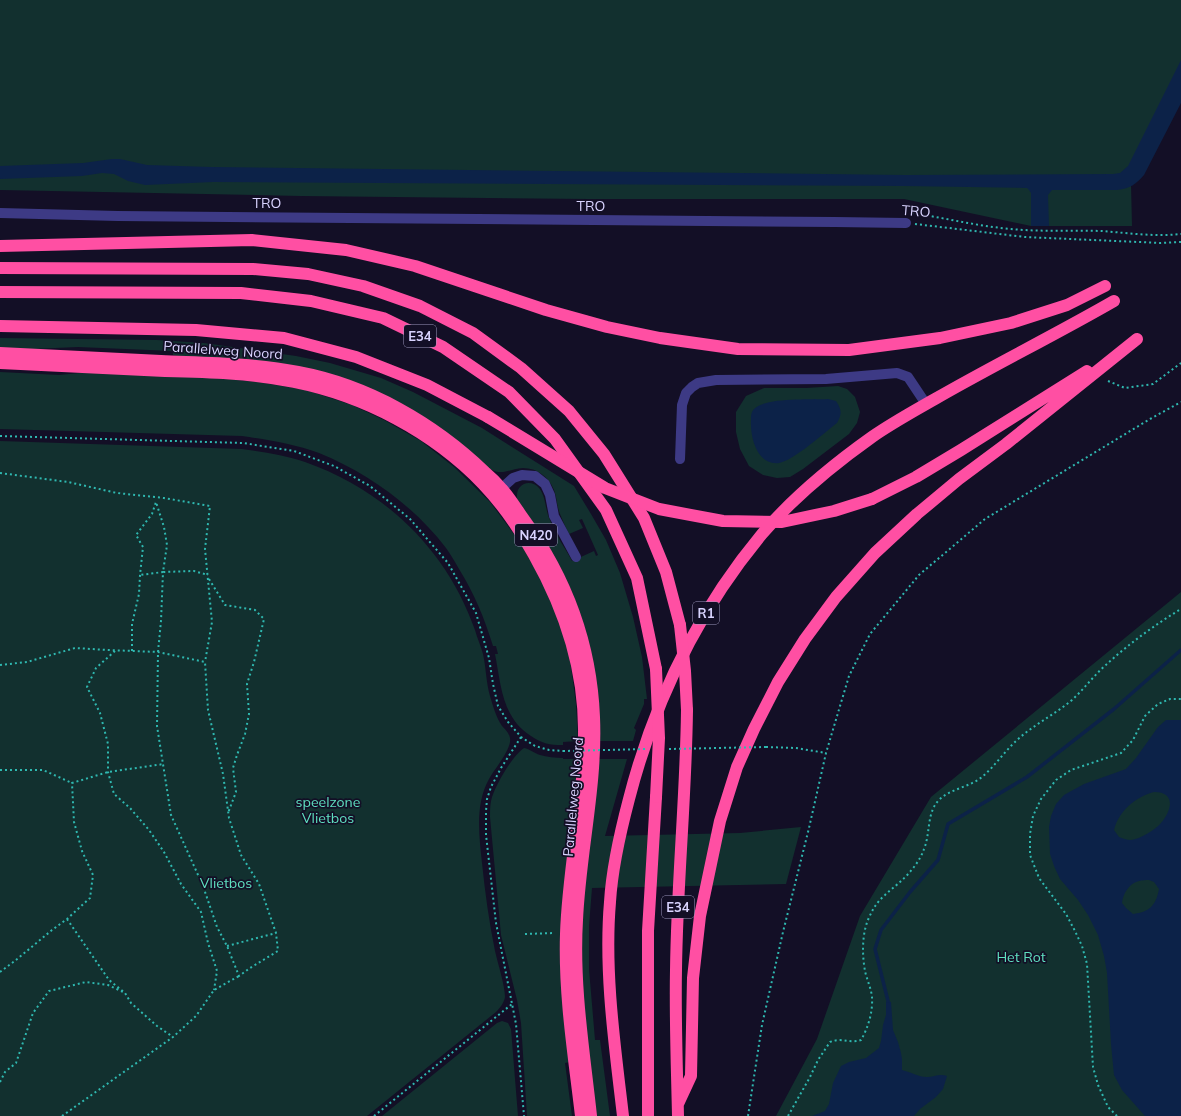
<svg xmlns="http://www.w3.org/2000/svg" width="1181" height="1116" font-family="Mulish,sans-serif">
<rect width="100%" height="100%" fill="#130f26"/>
<path fill="#12302f" d="M0 0H1181V82L1131 184 1132 226H1031L904 199H590L301 196 0 190Z
M0 338 157 340 204 343 296 356 330 363 381 378 413 392 482 428 574 486 591 514 606 540 620 573 633 617 642 657 647 699H644V704L634 728 636 730 633 741H600L586 631 573 594 562 572 547 544 517 499C517 494 517 490 520 487 525 481 534 482 539 488 546 496 545 510 550 520 555 534 565 548 572 561L594 551 596 556 598 555 582 519 579 520 583 528 569 534C566 528 563 521 560 514 557 507 557 498 554 490 549 477 537 468 523 468 509 469 503 476 490 469L412 410 173 355V351L78 347 32 349 0 348Z
M0 372 59 375 90 372 205 377 258 382 306 390 352 405 384 420 421 441 454 467 490 502 525 549 547 591 560 623 569 652 576 704 578 741 563 742V745C549 745 543 744 531 736 502 718 501 685 495 654H498L496 646H493C484 617 475 595 459 569 455 562 451 555 446 548 414 506 368 473 319 453 294 444 268 440 242 436L0 429Z
M838 386 847 389 855 397 860 412 857 423 849 434 803 469 790 477 777 478 763 475 749 466 740 449 736 432V412L746 396 764 388H806Z
M0 441 242 449C263 452 285 455 305 462 385 490 447 550 475 630 477 638 481 646 483 654 486 667 486 682 490 696 493 706 496 717 502 726 505 729 509 733 510 738 512 749 495 768 489 779 475 804 479 835 482 863 485 892 489 922 495 951 498 964 505 986 505 997 504 1003 500 1008 496 1012L367 1116H0Z
M1181 592V1116H776L817 1039 860 916 931 797Z
M524 748C530 749 534 753 540 755 547 757 555 758 563 758V759H577V777L599 759H627L605 836 740 833 801 827 786 884 592 888 589 926V969L595 1040H600L610 1116H596L570 1062 565 1063 572 1116H527L521 1023 517 1000 501 935 490 817C490 812 490 806 491 801 494 787 512 756 524 748Z
M502 1021 508 1023 511 1029 518 1116H382L497 1023Z"/>
<path fill="#0c2248" fill-rule="evenodd" d="M1181 60V103L1144 175C1135 185 1131 188 1117 190H1052L1048 195 1049 226H1031V193L1029 190 1027 188 903 186 213 182 145 185 128 181 114 174 102 173 82 176 0 179V166L83 163 112 159H120L147 165 211 167 905 175 1113 174 1120 173 1128 166Z
M828 399 836 401C842 410 842 414 837 423 824 433 793 461 779 463 757 466 750 437 751 420 751 416 751 412 754 409 766 397 810 400 828 399Z
M1166 720H1181V1116H1145L1122 1090 1114 1075 1111 1044 1107 973 1104 956 1098 935 1088 915 1078 900 1060 879 1054 866 1050 854 1049 827 1051 816 1056 804 1064 795 1084 784 1126 769 1136 758 1158 727ZM1154 792C1176 792 1172 810 1161 823 1155 830 1140 839 1131 840 1127 840 1122 838 1119 837L1114 830C1119 811 1135 797 1154 792ZM1149 880 1154 882 1159 889C1156 906 1149 912 1133 914L1126 908 1122 903C1123 894 1129 883 1139 881 1142 880 1146 880 1149 880Z
M888 1001 891 1002 893 1030 898 1042 901 1053 902 1059V1070C911 1072 918 1077 927 1077 934 1077 940 1073 947 1076L943 1089 936 1097 920 1109 914 1116H812L825 1111 829 1104 833 1083 841 1066 849 1062 866 1058 879 1048 881 1041 883 1025 886 1015V1002Z"/>
<g fill="none" stroke-linecap="round" stroke-linejoin="round">
<path stroke="#0c2248" stroke-width="3.5" d="M888 1001 875 949 881 930 910 892 938 860 948 824 1027 777 1114 709 1181 650"/>
<path stroke="#2fb8b0" stroke-width="2" stroke-dasharray="2 3" stroke-linecap="butt" d="M912 213C945 218 977 226 1011 229 1041 232 1072 230 1102 231 1128 233 1155 237 1181 234
M915 224 1025 237 1161 243 1181 242
M1108 381 1125 388 1153 384 1181 363
M0 436 243 443 294 451 334 466 370 486 410 519 448 563 476 613 489 658 493 684 498 706 508 722 521 737 535 746 549 750 563 751
M0 473 68 482 117 493 164 498 210 506 205 549 212 622 205 662
M209 579 225 605 255 610 264 619 254 662 247 684 249 714 245 734 237 755 233 768 236 792 228 813
M115 651 96 668 87 687 100 713 108 744V772L114 794 130 808 149 830 164 852 181 884 201 912 208 943 217 971 214 990
M132 651V624L139 594 140 575 143 547 136 535 152 514 156 502 164 527 167 545 163 572 194 571 208 575
M0 665 27 662 75 648 108 650 158 652 205 662 208 710 223 774 229 818 241 855 259 884 276 933 278 951 250 968 239 976 227 946 217 927 203 886 171 815 157 726 158 652 161 621 163 572 140 575
M521 737 501 768 491 787 487 799 486 811V835L496 923 516 1024 524 1116
M766 747 796 748 826 753
M0 770H43L72 783
M67 919 109 980 125 993 131 1003 157 1026 173 1037
M525 934 554 933
M227 946 276 933
M0 972 16 960 52 930 67 919 90 898 93 875 82 851 74 822 72 783 108 772 164 764
M0 1082 5 1072 16 1063 33 1013 49 991 86 982 108 985 125 993
M62 1116 173 1037 196 1016 214 990 239 976
M374 1116 512 1004
M748 1116 762 1025 783 932 809 828 826 753 849 676 870 634 919 575 985 519 1150 419 1181 402
M788 1116 810 1077 818 1060 830 1042C843 1037 849 1044 861 1040 868 1028 873 1012 872 997 871 988 867 980 865 971 862 955 862 934 868 920 872 910 877 902 885 895 890 890 896 886 901 881 910 873 920 861 924 849 931 832 926 812 940 799 952 788 971 787 983 776 995 766 1004 752 1016 741 1033 725 1054 715 1072 700 1085 688 1095 674 1108 663 1130 643 1156 624 1181 609
M1117 1116 1108 1107 1098 1085 1093 1067 1087 964 1082 946 1075 931 1066 914 1039 878 1030 855V834L1033 816 1041 799 1056 780 1071 770 1121 753 1133 740 1145 716 1158 704 1170 699H1181"/>
<path stroke="#3d3a85" stroke-width="10" d="M0 213 118 216 835 222 906 223
M680 459 682 405 686 393 692 387 698 383 716 380 826 379 897 373 908 377 926 404
M502 488 513 478 522 475 535 476 545 484 550 495 554 516 576 557"/>
<path stroke="#ff4fa3" stroke-width="12" d="M0 246 252 240 346 250 415 266 546 310 607 327 660 338 738 349 849 350 940 338 1011 323 1067 305 1105 286
M0 268 253 269 308 274 363 286 420 306 473 333 521 368 569 411 604 454 644 518 666 572 680 625
M0 292 241 293 311 301 383 318 443 347 509 392 555 439 606 510 637 578 656 669
M0 326 196 330 284 338 356 357 427 385 488 417
M0 353C54 356 107 358 161 361 207 363 253 363 298 372 368 385 434 423 485 472 491 477 497 483 502 489 510 498 516 508 523 518 566 577 591 644 594 717 597 785 580 852 577 920 573 985 584 1051 591 1116
M0 363C55 366 110 368 165 371 208 372 251 373 294 382 364 396 433 432 483 484 503 505 520 530 534 555 565 610 585 671 584 735 584 802 568 867 566 934 564 995 574 1056 581 1116
M872 499 916 477 961 450 1087 371
M678 1104 691 1076 693 978 700 916 720 821 737 767 754 729 778 682 805 639 836 597 875 553 917 514 959 479 1006 444 1137 339
M623 1116C615 1047 604 972 610 902 612 867 620 833 629 799 654 702 698 611 762 534 792 499 834 464 872 437 892 423 914 411 935 399 994 365 1055 335 1114 301
M648 1116V931L656 797
M678 1116C677 1068 675 1019 676 970 677 883 686 797 687 710"/>
<path stroke="#2fb8b0" stroke-width="2" stroke-dasharray="2 3" stroke-linecap="butt" d="M669 749 766 747
M563 751 647 749"/>
<path stroke="#ff4fa3" stroke-width="12" d="M488 417 605 488 659 509 723 521 782 522 834 511 872 499
M680 625 685 671 687 710
M656 797 659 738 656 669"/>
</g>
<g text-anchor="middle" dominant-baseline="central" stroke-width="3.5" stroke-linejoin="round" paint-order="stroke">
<g fill="#130f26" stroke="#9e99be" stroke-width="1">
<rect x="404" y="325" width="32" height="22" rx="3"/>
<rect x="515" y="524" width="42" height="22" rx="3"/>
<rect x="693" y="602" width="26" height="22" rx="3"/>
<rect x="662" y="896" width="32" height="22" rx="3"/>
</g>
<g font-size="13" font-weight="bold" fill="#d9d4ff">
<text x="420" y="336">E34</text>
<text x="536" y="535">N420</text>
<text x="706" y="613">R1</text>
<text x="678" y="907">E34</text>
</g>
<g font-size="14" fill="#d9d4ff" stroke="#130f26">
<text x="267" y="203">TRO</text>
<text x="591" y="206">TRO</text>
<text transform="translate(916 211) rotate(5)">TRO</text>
<text transform="translate(223 350) rotate(4)">Parallelweg Noord</text>
<text transform="translate(573 797) rotate(-85)">Parallelweg Noord</text>
</g>
<g font-size="14" fill="#5fe0c0" stroke="#130f26">
<text x="328" y="802">speelzone<tspan x="328" dy="16">Vlietbos</tspan></text>
<text x="226" y="883">Vlietbos</text>
<text x="1021" y="957">Het Rot</text>
</g>
</g>
</svg>
